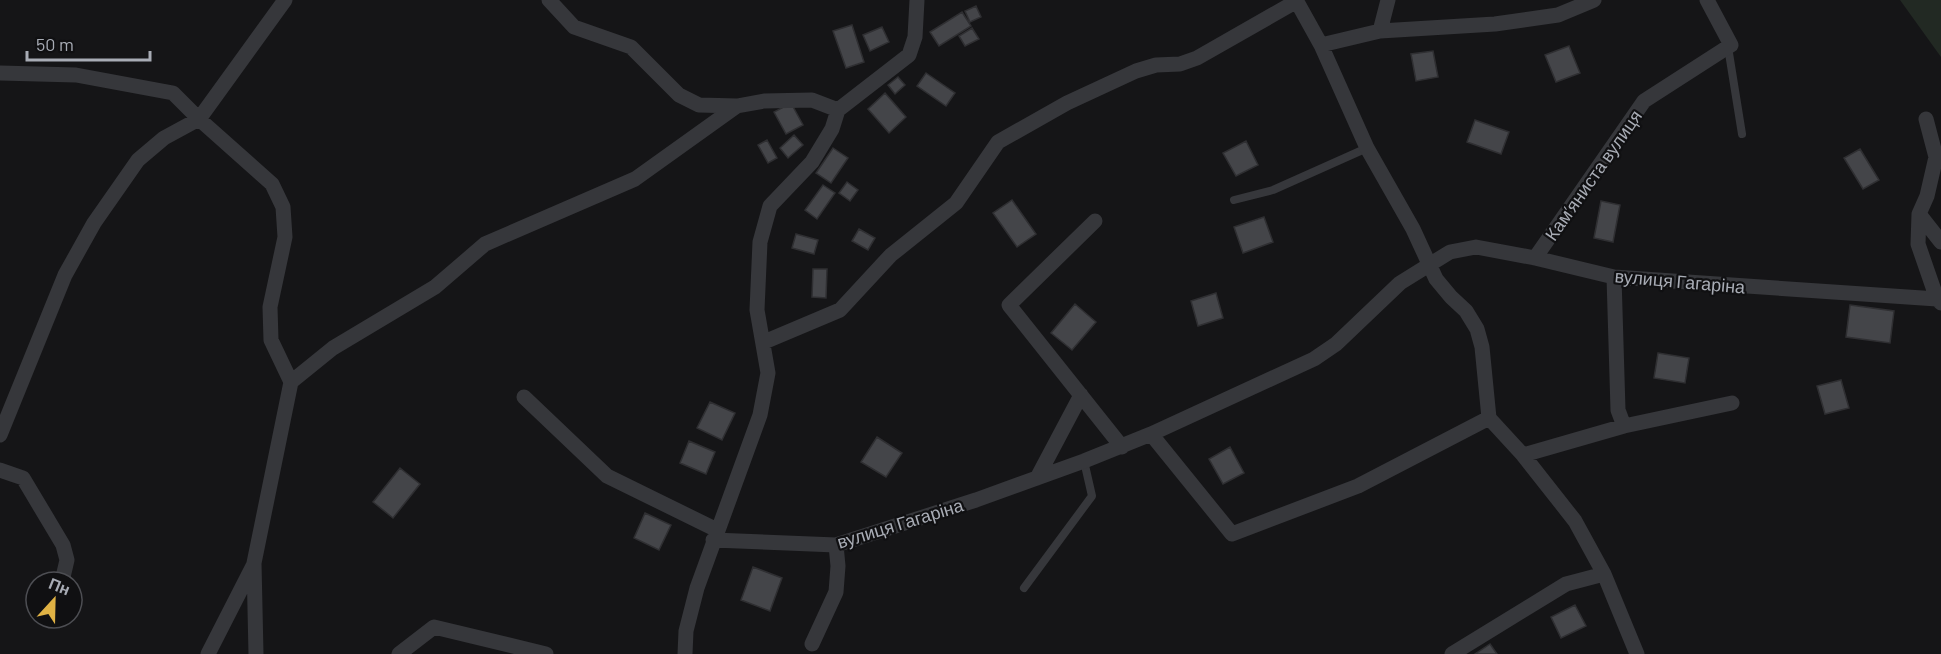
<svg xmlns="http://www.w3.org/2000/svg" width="1941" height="654" font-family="Barlow,sans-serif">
<rect width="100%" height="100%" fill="#151517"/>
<path fill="#222923" d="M1900 0H1941V57Z"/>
<path fill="#444549" stroke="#2f2f32" stroke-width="1.5" d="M976 6 981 17 970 22 965 11Z
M962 12 971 26 939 46 930 32Z
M852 25 864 62 846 68 833 31Z
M882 27 889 42 870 51 863 35Z
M972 28 979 39 965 46 959 36Z
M1569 46 1580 73 1556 82 1545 55Z
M1433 51 1438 77 1416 81 1411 54Z
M926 73 955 93 946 106 917 86Z
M898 77 905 85 895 94 888 85Z
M885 93 906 117 889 133 868 109Z
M791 103 803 125 786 134 774 112Z
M1475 120 1509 132 1501 154 1467 142Z
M794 135 803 145 788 158 780 148Z
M767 140 777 158 768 163 758 145Z
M1246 141 1258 165 1236 176 1223 153Z
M833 148 848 158 831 183 816 173Z
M1860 149 1879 180 1863 189 1844 158Z
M847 182 858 190 850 201 839 193Z
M823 185 835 193 817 219 805 210Z
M1012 200 1036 234 1017 247 993 213Z
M1601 201 1620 205 1613 242 1594 238Z
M1264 217 1273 242 1243 253 1234 227Z
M859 229 875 238 868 250 852 241Z
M796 234 818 240 814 254 792 248Z
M813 269H827L826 298 812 297Z
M1216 293 1223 318 1198 326 1191 301Z
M1075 304 1096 322 1072 350 1051 333Z
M1850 305 1894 311 1890 343 1846 337Z
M1658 353 1689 358 1685 383 1654 378Z
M1841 380 1849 408 1825 414 1817 386Z
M710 402 735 413 722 440 697 428Z
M877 437 902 453 886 477 861 462Z
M689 441 715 452 706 474 680 463Z
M1230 447 1244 473 1223 484 1209 459Z
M400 468 420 484 393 518 373 502Z
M645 513 671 525 659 550 634 538Z
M753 567 782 578 770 611 741 600Z
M1575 605 1586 626 1561 638 1551 617Z
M1490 644 1497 654H1475Z"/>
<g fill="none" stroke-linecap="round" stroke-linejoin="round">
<path stroke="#36373b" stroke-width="8" d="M1728 47 1742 134
M1234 200 1273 190 1367 148
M1024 588 1092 496 1084 461"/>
<path stroke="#36373b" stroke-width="15" d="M549 0 574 27 631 47 679 95 699 105 737 106
M1296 0 1321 45 1367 148 1413 229 1436 279 1451 297 1466 311 1477 329 1482 347 1489 418 1523 455 1624 426 1732 403
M1380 31 1388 0
M1321 45 1380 31 1495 24 1558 15 1594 0
M0 73 76 75 173 93 199 119 272 184 283 207 285 237 270 307 271 340 291 382 254 563 256 654
M1926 119 1936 157 1927 196 1919 214 1918 244 1937 299 1941 303
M1919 214 1941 242
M1095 221 1009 305 1122 447
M1535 258 1644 101 1731 45 1707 0
M1614 277 1618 410 1624 426
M764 342 840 310 891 255 956 203 998 142 1067 103 1136 71 1156 65 1180 64 1197 58 1297 1
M291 382 333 348 435 287 485 244 635 179 737 106 764 101 812 100 838 110
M524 397 607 476 717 530
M1151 434 1232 534 1358 486 1489 418
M0 435 65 275 94 223 138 160 164 138 199 119 285 0
M1523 455 1575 521 1604 574 1637 654
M0 470 23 478 63 545 67 560 63 577 59 582
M1037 478 1081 395
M713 540 836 545 976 500 1084 461 1151 434 1314 359 1336 344 1400 283 1450 252 1476 247 1535 258 1614 277 1937 299
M812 644 836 592 838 566 836 545
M208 654 253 566
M399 654 434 627 546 654
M685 654 686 631 697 588 760 415 768 373 757 310 760 242 770 206 812 162 832 129 838 110 909 55 915 37 917 0
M1452 654 1566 584 1604 574"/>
</g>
<g text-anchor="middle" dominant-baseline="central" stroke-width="4.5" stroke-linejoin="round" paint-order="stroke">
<g font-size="18" fill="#a8acb5" stroke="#101012">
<text transform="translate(1593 175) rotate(-55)">Камʼяниста вулиця</text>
<text transform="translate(1680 281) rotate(5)">вулиця Гагаріна</text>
<text transform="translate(900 523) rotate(-17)">вулиця Гагаріна</text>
</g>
</g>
<g transform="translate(54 600) rotate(22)"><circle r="28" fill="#101012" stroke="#4d4e53" stroke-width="1.5"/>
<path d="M0-4.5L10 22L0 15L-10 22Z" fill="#e0b244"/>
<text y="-9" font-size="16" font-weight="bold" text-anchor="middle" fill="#a8acb5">Пн</text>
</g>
<path d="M27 51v9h123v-9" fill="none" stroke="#a8acb5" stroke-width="3"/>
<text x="36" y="51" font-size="18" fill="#a8acb5" stroke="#101012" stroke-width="4.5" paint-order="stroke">50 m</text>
</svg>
